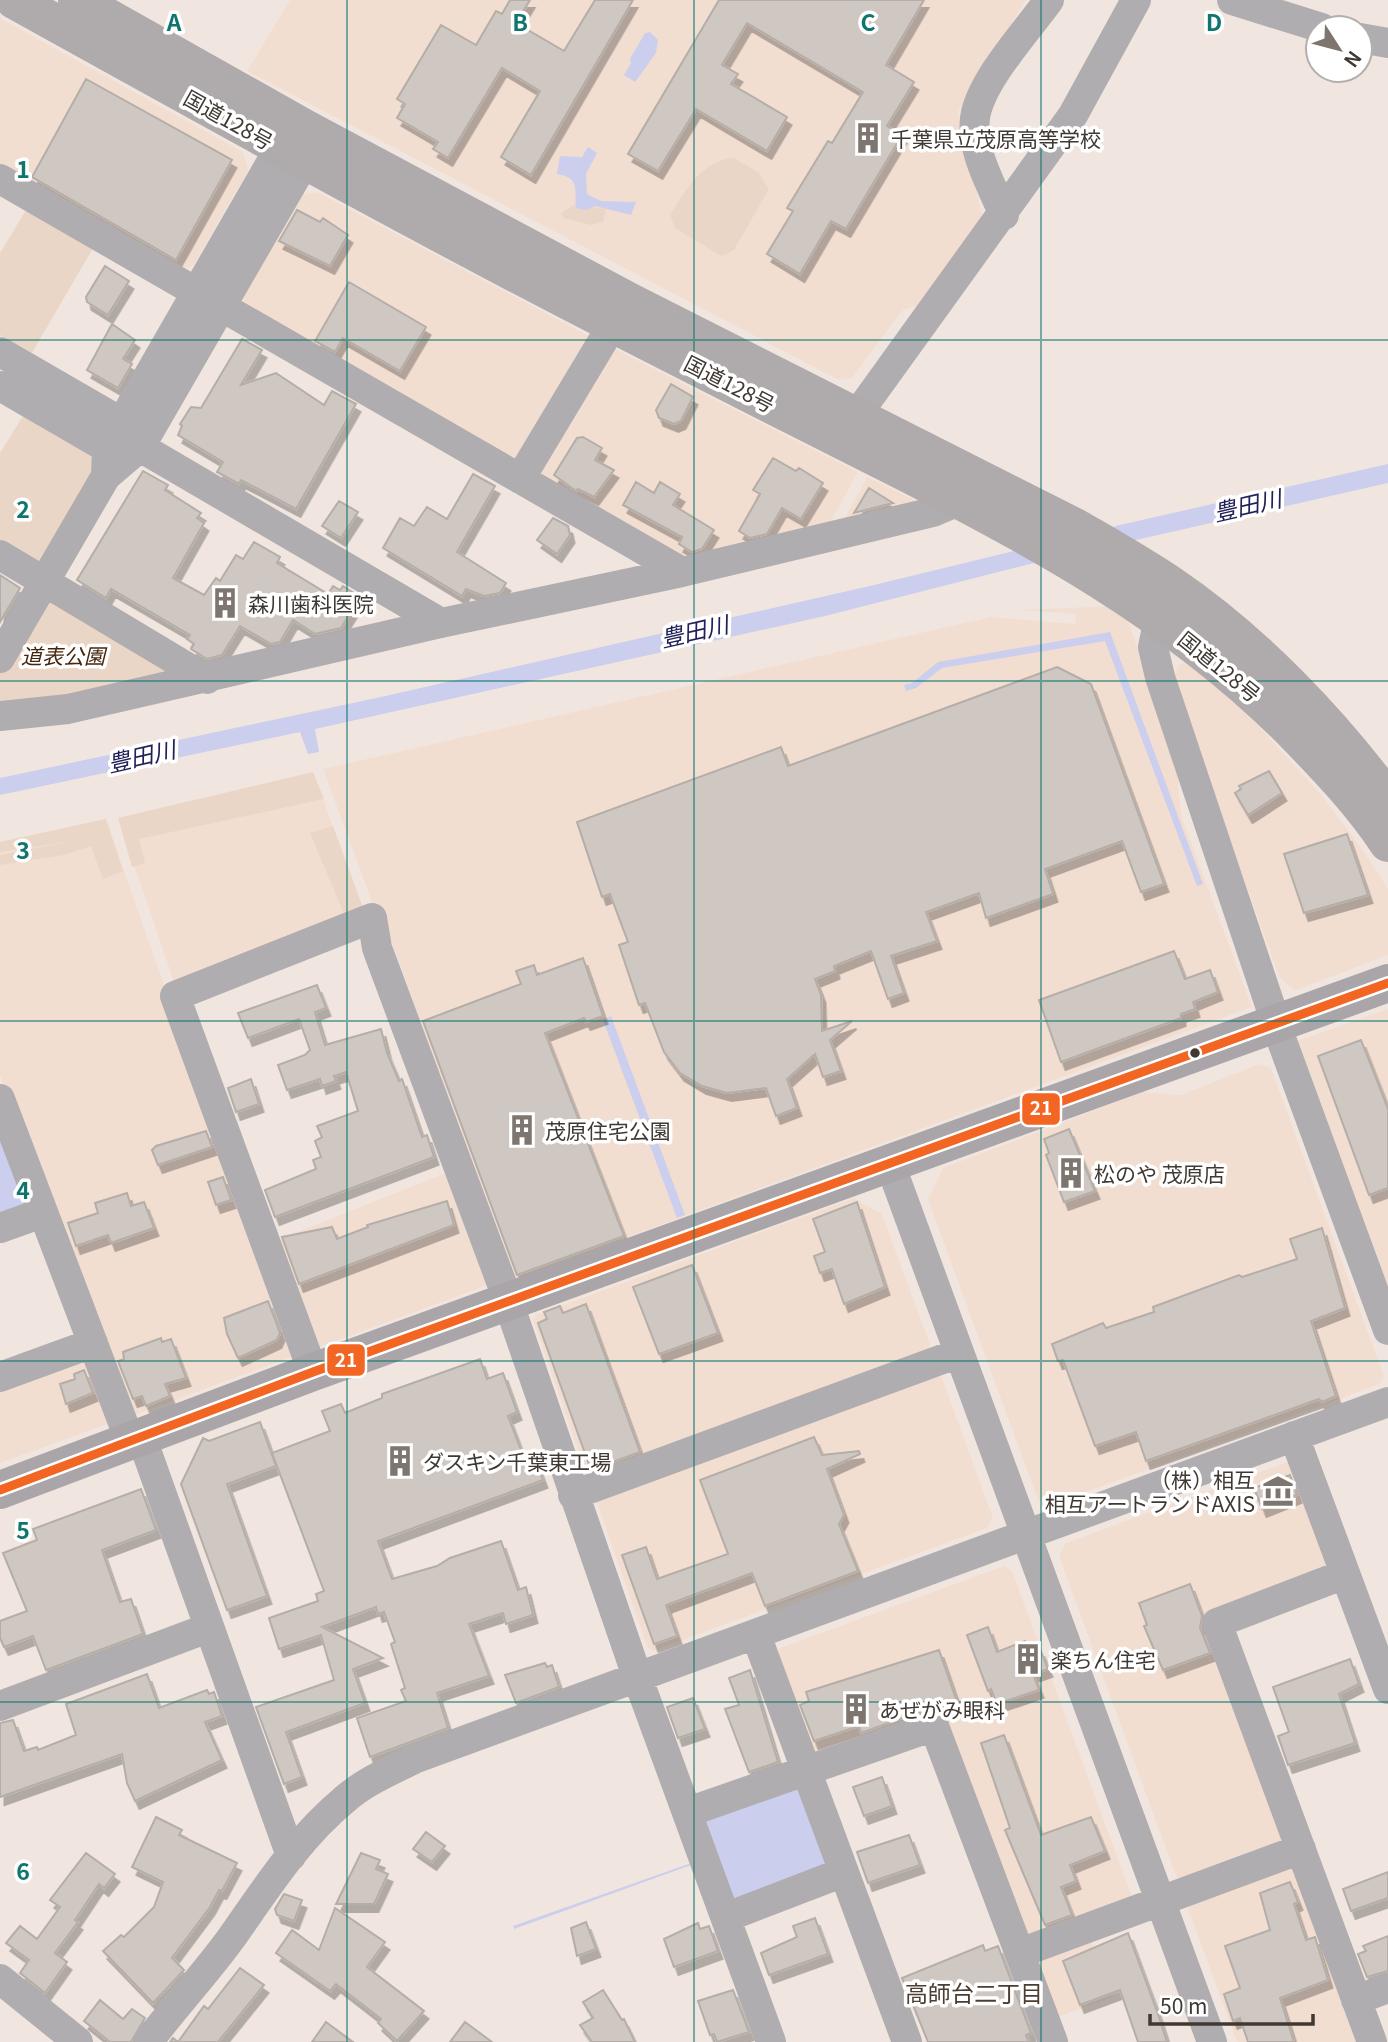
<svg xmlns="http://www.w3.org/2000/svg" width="1388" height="2042" font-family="Georgia,'Noto Sans JP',serif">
<defs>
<filter id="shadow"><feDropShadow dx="4.5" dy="8" stdDeviation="0" flood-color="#0004"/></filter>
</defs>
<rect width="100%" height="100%" fill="#f1e6df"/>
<path fill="#f2ded1" d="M290 0H1026L958 112 983 219 918 306 903 310 852 378 839 380 247 71Z
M0 18 243 152 248 171 193 266 177 271 0 168Z
M317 192 589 336 518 468 248 312 243 299 303 195Z
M609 346 858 472 826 530 689 562 533 476Z
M867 477 915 500 912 510 840 527Z
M1112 606 1126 615 1180 769 1178 787 1182 818 1252 1007 514 1279 388 932H383L323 769 991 617 1075 624 1076 614 1020 610Z
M1188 662 1251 718 1320 793 1365 853 1388 889V955L1294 991 1279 976 1171 678 1180 664Z
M313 772 362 905 360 910 175 985 118 818Z
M106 819 294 1356 129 1417 0 1075V842Z
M1388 1009V1301L1294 1042Z
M1259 1064 1271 1068 1384 1376 1380 1384 1048 1506 1038 1500 928 1200 943 1168 1143 1092 1181 1095Z
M444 1174 452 1185 488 1285 317 1348 279 1244 284 1237Z
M854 1198 882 1214 930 1344 926 1353 594 1476 585 1470 533 1320 536 1315Z
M84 1356 116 1421 0 1463V1387Z
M934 1374 942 1378 993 1518 987 1528 653 1651 647 1646 597 1503 600 1497Z
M1287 1462 1294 1466 1329 1563 1324 1570 1203 1615 1285 1838 1280 1847 1186 1882 1176 1876 1059 1556 1066 1543Z
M1004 1566 1012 1571 1131 1894 1128 1902 1033 1938 1024 1934 942 1711 819 1756 811 1751 777 1656 780 1648Z
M1287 1864 1297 1871 1360 2042H1237L1188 1909 1193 1899Z
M1090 1937 1112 1997 1055 2018 1035 1965 1039 1956Z"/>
<path fill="#ead6c7" d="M734 158 759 173 769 189 734 250 721 256 675 228 670 215C685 191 702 160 734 158Z
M576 204 606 209 603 222 591 225 563 218 561 213Z
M29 205 96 243 32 353 0 335V253Z
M23 416 95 458 99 475 46 564 0 547V453Z
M57 597 177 668 175 678 0 709V673L41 602Z
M313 772 324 799 139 839 145 863 132 867 118 818Z
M106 819 123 871 103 879 91 846 64 855 0 865V855L74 841 0 852V842Z
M333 826 362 905 360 910 345 916 310 833Z"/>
<path fill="#cbceed" d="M650 32 658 40 656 53 635 82 624 75 631 63 630 59 645 33Z
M588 147 597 153 586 174 587 194 601 201 636 202 631 215 595 206 587 210 576 208C574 190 581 178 557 174L560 156 582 157Z
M1388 464V483L1034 563 825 616 315 729 319 752 308 754 300 732 0 795V778L381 697 874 585 1120 525Z
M1110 632 1203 884 1197 886 1105 641 942 668 916 688 906 691 904 685 912 683 938 662Z
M611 1016 685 1215 677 1218 603 1020Z
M0 1128 27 1202 0 1219Z
M801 1787 830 1863 736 1904 702 1820Z
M694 1862V1864L514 1929 513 1926Z"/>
<path fill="#cfc7c1" stroke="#b5ada7" stroke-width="2" filter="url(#shadow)" d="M510 0H530L516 23 564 51 595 0H633L531 175 501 157 540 91 502 68 448 158 433 149 438 142 397 118 405 104 397 99 441 25 476 45 496 11 502 14Z
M719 0H924L886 65 914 82 887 126 902 135 846 229 831 221 800 274 767 254 793 211 787 208 828 141 832 143 863 92 747 23 722 65 738 74 731 84 787 117 767 151 696 109 658 171 628 154Z
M86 79 232 160 176 260 32 177Z
M297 210 320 222 323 218 348 235 330 266 279 241Z
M105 266 129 281 108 315 87 302 86 297Z
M349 282 426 327 400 371 343 338 335 352 315 341Z
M112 324 135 340 123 359 132 364 118 388 87 370Z
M242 339 262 350 241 385 276 373 324 405 332 391 356 404 296 509 241 480 239 484 217 472 223 462 178 435 182 426 180 424 191 407 201 408Z
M671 384 693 397 681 421 674 424 659 418 656 410Z
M583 437 602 448 595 460 614 470 594 497 578 489 576 491 554 475 577 438Z
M773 458 796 471 799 468 823 483 801 519 782 508 767 534 750 538 739 531 760 494 753 490Z
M143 471 168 485 165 490 201 513 197 518 204 523 173 578 204 595 216 578 220 581 236 555 243 559 254 542 280 557 277 563 328 594 333 586 340 590 343 586 360 597 341 628 315 634 293 620 280 642 271 644 240 626 222 655 207 659 191 649 194 644 187 639 190 635 111 589 106 598 77 580Z
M473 474 495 486 457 552 506 583 500 593 484 596 466 589 462 596 383 548 400 518 414 526 427 507 447 519Z
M636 482 654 493 660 482 680 494 673 505 714 530 702 549 692 552 679 544 682 537 623 505Z
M869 488 893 503 854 513Z
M339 501 358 512 341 538 322 526Z
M553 518 568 526 570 535 557 554 537 540Z
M0 575 20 588 0 622Z
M1057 667 1091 684 1164 884 1141 892 1122 841 1045 869 1053 894 986 918 979 893 926 912 937 941 891 956 904 993 888 999 871 951 834 966 835 971 815 979 821 995 822 1031 852 1021 830 1040 841 1071 823 1077 815 1054 787 1079 797 1108 776 1116 766 1088 727 1093 702 1086 680 1073 664 1052 645 1003 639 1005 619 945 628 942 610 894 602 897 577 822 781 747 788 766Z
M1269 771 1282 793 1248 815 1235 793 1241 789 1239 786Z
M1347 834 1368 895 1304 913 1284 854Z
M1174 951 1185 979 1210 970 1218 992 1193 1002 1195 1009 1181 1014V1018L1061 1062 1039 1000Z
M583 958 603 1016 586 1022 584 1018 545 1033 624 1236 517 1275 423 1021 521 984 516 971 534 965 537 975Z
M317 985 326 1008 315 1012 325 1045 381 1029 387 1053 399 1081 402 1079 422 1137 427 1135 434 1157 275 1217 265 1190 316 1169 313 1160 321 1157 315 1141 322 1137 317 1126 358 1111 346 1072 334 1076 336 1081 322 1086 320 1079 287 1090 278 1065 305 1055 310 1050 299 1019 248 1038 238 1013Z
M1361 1040 1388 1109V1188L1369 1195 1318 1056Z
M251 1079 259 1104 236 1112 228 1088Z
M1069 1129 1095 1191 1064 1202 1046 1155 1049 1153 1044 1139Z
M206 1131 212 1147 158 1165 152 1150 156 1146Z
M223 1177 231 1200 216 1205 208 1182Z
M127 1193 131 1206 144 1202 154 1228 111 1243 108 1235 76 1246 68 1223 98 1213 95 1203Z
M447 1201 454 1225 299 1284 282 1237 332 1227 337 1239 368 1227 367 1225Z
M857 1202 885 1287 844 1304 832 1269 820 1273 814 1256 825 1252 813 1219Z
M1322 1228 1345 1308 1311 1321 1336 1396 1322 1402 1319 1399 1146 1461 1136 1432 1095 1446 1063 1360 1058 1361 1052 1344 1103 1323 1106 1328 1154 1312 1153 1307 1239 1275 1242 1277 1297 1259 1290 1239Z
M692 1265 718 1333 659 1354 633 1287Z
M268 1301 280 1333 277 1340 238 1358 227 1334 224 1318Z
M586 1304 640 1452 591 1470 538 1323 547 1319 544 1312 560 1306 563 1313Z
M161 1338 162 1342 171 1339 186 1378 165 1384 170 1396 146 1406 142 1396 133 1399 118 1361 124 1359 123 1352Z
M480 1359 487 1379 503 1373 517 1412 508 1416 526 1463 535 1459 543 1480 378 1541 392 1579 437 1566 450 1558 501 1541 518 1590 526 1587 533 1615 506 1624 503 1613 469 1624 489 1676 437 1693 448 1728 370 1757 357 1718 406 1701 401 1690 405 1688 391 1644 395 1642 384 1612 378 1614 376 1607 322 1627 383 1658 353 1669 365 1703 286 1732 302 1777 284 1784 256 1707 334 1680 321 1635 279 1649 269 1618 318 1601 316 1594 324 1591 272 1453 330 1431 322 1411 341 1404 345 1413 382 1398V1394Z
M84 1370 93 1393 66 1404 60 1384 75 1379 74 1374Z
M260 1422 276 1466 227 1484 267 1596 227 1610 181 1484 203 1438 209 1441Z
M814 1437 822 1455 859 1451 860 1454 827 1469 844 1515 839 1524 858 1571 765 1606 752 1573 666 1605 677 1636 654 1644 622 1555 646 1547 657 1579 728 1554 700 1480Z
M1290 1475 1297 1495 1262 1509 1254 1488Z
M141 1489 156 1530 102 1550 120 1602 131 1599 143 1634 46 1670 33 1636 4 1647 0 1638V1621L27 1611 3 1553 37 1540 33 1529Z
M1190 1584 1202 1616 1200 1628 1210 1653 1163 1670 1144 1626 1147 1625 1139 1603Z
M988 1627 997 1652 1025 1641 1029 1653 1040 1649 1048 1669 1033 1674 1039 1690 997 1704 991 1689 988 1691 967 1635Z
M939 1650 956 1699 861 1733 859 1726 814 1741 800 1705 809 1701 806 1692Z
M1350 1659 1359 1684 1339 1694 1355 1743 1288 1765 1278 1736 1289 1732 1273 1687Z
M545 1663 547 1667 552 1665 559 1687 516 1703 505 1675Z
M750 1670 778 1762 749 1772 725 1709 739 1705 729 1678Z
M147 1674 159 1708 207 1690 209 1694 214 1692 222 1716 205 1722 222 1760 135 1801 127 1783 122 1754 0 1797V1723L13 1720 24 1751 37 1747 38 1750 76 1735 66 1704Z
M693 1698 705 1729 678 1738 667 1707Z
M1004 1735 1041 1835 1091 1817 1105 1851 1070 1865 1076 1881 1061 1887 1072 1915 1045 1925 1005 1830 1010 1828 981 1743Z
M882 1777 892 1806 864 1816 853 1787Z
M156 1817 182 1830 179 1835 237 1863 222 1891 219 1890 210 1907 172 1958 184 1970 153 2003 103 1951 121 1935 124 1937 154 1907 163 1882 132 1867Z
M426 1832 445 1846 432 1862 413 1849Z
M909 1835 920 1865 868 1883 857 1852Z
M86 1853 115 1874 104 1888 99 1884 75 1920 78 1922 55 1953 67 1962 45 1993 20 1973 29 1960 6 1943 20 1926 37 1939 60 1907 50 1900Z
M361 1853 380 1860 376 1869 388 1874 374 1904H336Z
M1388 1872V1898L1351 1911 1343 1889Z
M1290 1882 1298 1902 1294 1904 1306 1940 1315 1937 1328 1980 1280 1998 1294 2042H1248L1240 2018 1233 2021 1224 1994 1240 1988 1225 1946 1270 1930 1260 1893Z
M284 1894 302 1900 294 1921 277 1915 275 1909Z
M335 1908 385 1942 367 1967 424 2011 397 2041 378 2023 381 2019 336 1984 330 1991 276 1953 292 1930 319 1950Z
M815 1918 828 1954 769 1975 761 1953 797 1937 793 1926Z
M586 1922 596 1949 577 1956 571 1928Z
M698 1923 700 1929 709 1926 718 1951 674 1967 664 1939Z
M1128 1933 1158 2014 1167 2042H1138L1120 1990 1080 2005 1063 1961Z
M1388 1936V1971L1367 1977 1358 1954 1366 1951 1363 1946Z
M983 1945 985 1951 998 1946 1031 2033 1026 2035 1029 2042H928L902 1978Z
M240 1968 264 1985 218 2042H170L173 2038 178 2042 204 2006 208 2009Z
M603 1990 622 2020 624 2019 635 2042H592L580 2025 593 2018 583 2002Z
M733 1990 749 2032 717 2042 714 2034 710 2035 698 2001Z
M100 2000 123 2019 132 2009 145 2018 131 2042H110L84 2021Z
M326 2022 353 2042H312Z
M465 2022 492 2042H450Z"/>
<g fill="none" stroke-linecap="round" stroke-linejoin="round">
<path stroke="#b0adb0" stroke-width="30" d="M1232 0 1322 28
M1360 38 1388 43
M0 179 682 572
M1004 215C992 186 971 151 975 118 980 81 1027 31 1049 0
M0 352 121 422 140 447 441 623
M0 386 107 448H126
M845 435 856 416 1073 115 1136 0
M106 476 107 448 280 147 299 136
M520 479 613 324
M0 555 207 679
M1159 618 1153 647 1160 677 1283 1044 1388 1330
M0 658 106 476 140 447 297 175 305 160 307 141
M0 716 68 709 441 623 682 572 933 512 975 494
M0 1099 130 1441
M890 1164 1212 2042
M0 1228 42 1213
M313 1372 175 996 372 918 377 948 502 1284 638 1679 771 2042
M0 1377 93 1343
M141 1436 291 1856
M1294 1436 1388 1689
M573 1495 959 1353
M1345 1574 1217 1623 1372 2042
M756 1635 907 2042
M0 1706 208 1628
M688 1812 934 1726 1053 2042
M727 1917 844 1872
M1020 1953 1301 1849
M0 1979 78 2042
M1356 2000 1388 1988
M148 2042C175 2006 206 1973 232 1937 266 1889 298 1838 344 1800 364 1782 390 1771 414 1759L1388 1402"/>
<path stroke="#a9a5a8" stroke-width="38" d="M0 1490 313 1372 1388 983"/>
<path stroke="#afaaac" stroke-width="38" d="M14 0C214 111 414 222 617 326 704 371 792 415 879 459 1031 535 1178 614 1298 737 1330 770 1363 805 1388 843
M77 0 308 130 632 303 1075 527C1108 546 1140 564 1171 585 1252 640 1331 722 1388 800"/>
<defs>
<path id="bus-1" d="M0 1490 313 1372 1388 983"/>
</defs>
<use href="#bus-1" stroke="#fff" stroke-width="14"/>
<use href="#bus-1" stroke="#f26522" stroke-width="9"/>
</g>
<path fill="none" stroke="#0f766e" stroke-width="2" stroke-opacity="0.55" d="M347 0V2042M694 0V2042M1041 0V2042M0 340H1388M0 681H1388M0 1021H1388M0 1361H1388M0 1702H1388"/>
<defs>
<symbol id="building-bare" viewBox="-9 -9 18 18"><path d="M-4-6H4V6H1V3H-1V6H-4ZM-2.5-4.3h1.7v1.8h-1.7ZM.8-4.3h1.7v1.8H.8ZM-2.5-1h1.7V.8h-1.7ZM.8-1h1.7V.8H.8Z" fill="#7e756f" stroke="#fff" stroke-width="2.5" paint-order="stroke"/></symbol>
<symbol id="museum-bare" viewBox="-9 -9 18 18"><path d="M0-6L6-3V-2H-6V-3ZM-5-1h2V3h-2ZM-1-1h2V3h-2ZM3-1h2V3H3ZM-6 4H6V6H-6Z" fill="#7e756f" stroke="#fff" stroke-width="2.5" paint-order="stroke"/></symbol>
</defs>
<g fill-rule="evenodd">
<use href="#building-bare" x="846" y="116" width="44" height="44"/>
<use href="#building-bare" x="203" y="581" width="44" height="44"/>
<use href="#building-bare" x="500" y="1108" width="44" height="44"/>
<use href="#building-bare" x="1049" y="1151" width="44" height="44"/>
<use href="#building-bare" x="378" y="1439" width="44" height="44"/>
<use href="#museum-bare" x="1256" y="1469" width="44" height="44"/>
<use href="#building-bare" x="1006" y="1637" width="44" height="44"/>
<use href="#building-bare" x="834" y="1687" width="44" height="44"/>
</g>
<circle fill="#403832" stroke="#fff" stroke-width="2.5" cx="1195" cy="1053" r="6"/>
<g text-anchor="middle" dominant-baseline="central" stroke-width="7" stroke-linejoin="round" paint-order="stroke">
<g font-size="21" fill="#403832" stroke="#fff">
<text transform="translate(229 119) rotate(29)">国道128号</text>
<text transform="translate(730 383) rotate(27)">国道128号</text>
<text transform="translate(1220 666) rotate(39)">国道128号</text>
</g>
<g font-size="21" fill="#403832" stroke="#fff" text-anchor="start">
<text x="891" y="138">千葉県立茂原高等学校</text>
<text x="248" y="603">森川歯科医院</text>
<text x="545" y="1130">茂原住宅公園</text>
<text x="1094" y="1173">松のや 茂原店</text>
<text x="423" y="1461">ダスキン千葉東工場</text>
<text x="1255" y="1479" text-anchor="end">（株）相互<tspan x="1255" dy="24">相互アートランドAXIS</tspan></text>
<text x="1051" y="1659">楽ちん住宅</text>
<text x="879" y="1709">あぜがみ眼科</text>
</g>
<g font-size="21" font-style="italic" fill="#44260d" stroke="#fff">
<text x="63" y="655">道表公園</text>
</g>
<g font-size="23" font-style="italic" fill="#212159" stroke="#fff">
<text transform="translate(1247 504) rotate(-13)">豊田川</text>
<text transform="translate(694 630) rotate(-13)">豊田川</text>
<text transform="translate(141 755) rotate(-13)">豊田川</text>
</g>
<g font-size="23" fill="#4c3d31" stroke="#fff">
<text x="974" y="1992">高師台二丁目</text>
</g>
</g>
<g font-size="23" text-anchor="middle" font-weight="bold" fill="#0f766e" stroke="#fff" stroke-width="7" stroke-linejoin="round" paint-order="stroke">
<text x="174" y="31">A</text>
<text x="520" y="31">B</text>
<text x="868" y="31">C</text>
<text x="1214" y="31">D</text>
<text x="23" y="178">1</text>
<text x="23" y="518">2</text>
<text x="23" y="859">3</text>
<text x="23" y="1199">4</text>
<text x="23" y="1539">5</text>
<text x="23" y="1880">6</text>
</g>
<g stroke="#fff" stroke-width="2.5">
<rect x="1021" y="1092" width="40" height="34" rx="7" fill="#f26522"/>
<rect x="326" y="1343" width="40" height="34" rx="7" fill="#f26522"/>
</g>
<g font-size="19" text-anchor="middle" font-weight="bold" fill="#fff">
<text x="1041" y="1115">21</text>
<text x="346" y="1367">21</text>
</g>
<g transform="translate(1339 49) rotate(126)"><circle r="33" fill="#ffffff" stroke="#b3afad" stroke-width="2"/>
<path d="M0-5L12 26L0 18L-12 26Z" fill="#7e756f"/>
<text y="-10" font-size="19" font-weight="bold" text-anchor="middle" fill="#403832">N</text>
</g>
<path d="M1150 2014v10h163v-10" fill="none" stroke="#403832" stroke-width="3.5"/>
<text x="1160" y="2014" font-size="21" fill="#403832" stroke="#ffffff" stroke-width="5" paint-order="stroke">50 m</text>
</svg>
